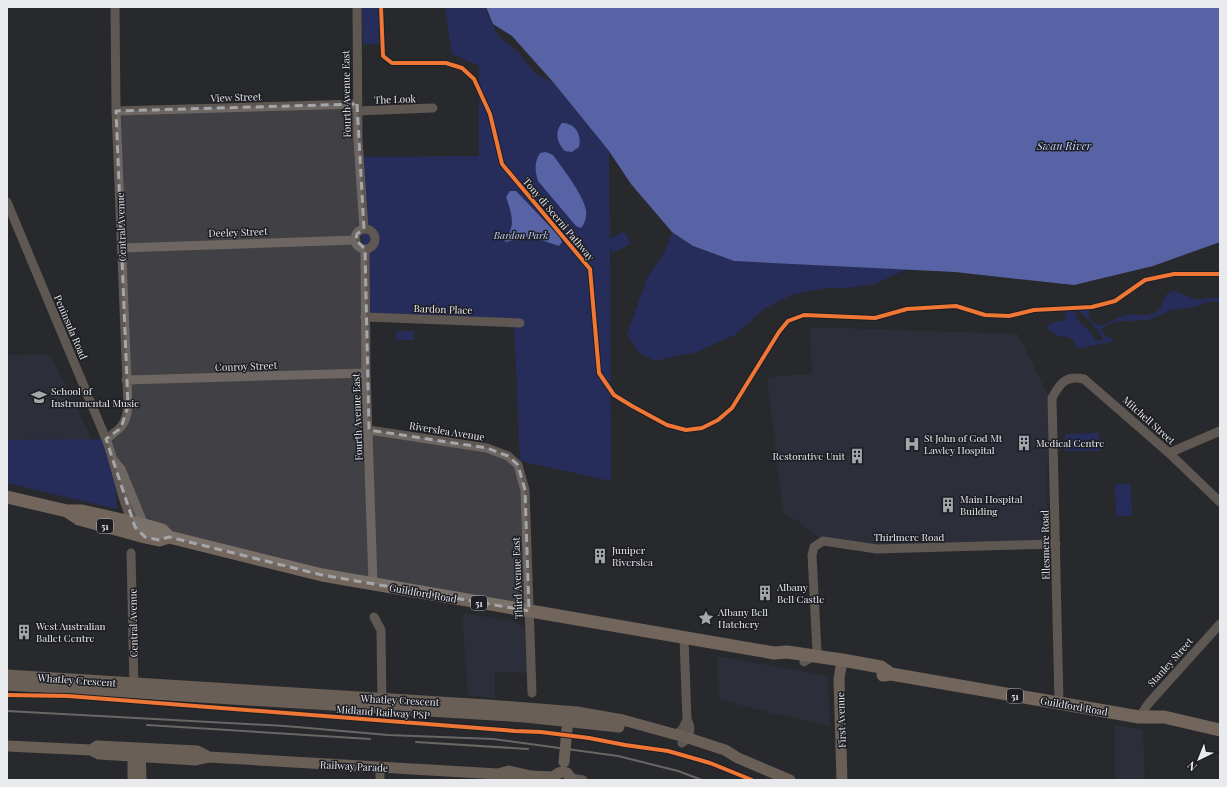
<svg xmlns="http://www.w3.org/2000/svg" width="1227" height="787" font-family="'Playfair Display',serif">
<rect width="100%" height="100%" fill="#28292c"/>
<path fill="#2c2f39" d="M810 327 1018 334 1048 395 1047 550 887 549 823 541 799 522 783 513 767 377 812 374Z
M50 354 92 439 7 440V355Z
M462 613 517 622 530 634 531 673 495 672V698L468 695Z
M717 656 828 676 830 726 763 711 719 699Z
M1115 725 1143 730 1145 780H1115Z"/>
<path fill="#272d5a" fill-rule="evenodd" d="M362 7H379L381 43 363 45Z
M445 7H484L499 37 518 52 537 75 553 82 609 151 610 239 624 231 631 243 613 253 610 248 611 481 520 461 514 323 364 315 360 157 479 156V66L452 54Z
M672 232 693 246 734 261 907 269 875 284 847 288H824L791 295 765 308 735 335 696 352 655 361 639 353 627 335 647 278 664 253Z
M1175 291 1194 299 1220 298V302C1209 299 1201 306 1190 308 1183 309 1175 308 1169 311 1160 315 1157 318 1146 320 1130 322 1115 318 1101 329L1105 335 1115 341 1077 349C1075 331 1056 341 1048 329V325C1053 321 1060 323 1065 319L1066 312 1064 309 1092 307 1088 314C1089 319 1093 323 1098 325 1106 327 1117 317 1125 315 1134 313 1147 318 1156 312 1167 305 1159 293 1175 291ZM1076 311H1079C1085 316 1102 333 1103 340L1100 341 1094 339C1091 327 1074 324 1076 311Z
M396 331H414V340H396Z
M1099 433 1100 451H1065V434Z
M106 439 114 471 117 509 7 483V440Z
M1115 484H1131L1132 516H1116Z"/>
<path fill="#5863a5" d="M486 7H1220V242L1153 266 1074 285 955 272 734 261 693 246 672 232 631 184 609 151 553 82 512 36 493 24Z
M562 123C575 123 582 134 579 147L572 152 565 151C557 143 554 132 562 123Z
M546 152 553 155C563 169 583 194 586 210 587 217 585 223 581 228L576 226 538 181C535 171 534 163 540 153Z
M510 191H516L560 237 562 242 559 246 535 238H524L506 242 502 239C518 230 511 211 506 197Z"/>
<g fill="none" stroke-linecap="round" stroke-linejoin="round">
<path stroke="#5f5751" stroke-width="9" d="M357 7 358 140 364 229
M116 111 357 104
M357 111 433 108
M7 202 106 439C117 467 120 498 134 526
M355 239a10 10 0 1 1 20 0a10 10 0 1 1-20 0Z
M122 248 356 240
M365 249 366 373 373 584
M365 317 520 323
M126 380 366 373
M369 430 487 448 508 456 518 465 525 490 532 693
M106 439C121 428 126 425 128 406L116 111 115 7
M1169 453 1220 431
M114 461 121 469 144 525
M131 553 134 688
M374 617 381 630 382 704
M804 662 814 656 817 652 812 555 814 547 823 541 877 549 1056 544
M1059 703 1052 398C1060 383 1066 375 1084 379L1169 453 1220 502
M1139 717 1149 703 1220 624
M676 734 682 730 687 720 684 638
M682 743C690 738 692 727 687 720
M572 778 583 780
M380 780V768"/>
<path stroke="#695f57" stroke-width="11" d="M842 660 839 679 842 780
M7 675 488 705 577 712 623 720 688 738 725 750 738 758 790 780
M7 685 525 717 619 727
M7 746 91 750 99 754 196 760 209 757 498 774 507 778 518 780
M133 749V780
M91 750 97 746 197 751 209 757
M140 750 141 780
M498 774 509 771 531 776 554 777
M553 780C555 773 561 771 567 773L572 780"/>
<path stroke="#71655c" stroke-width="13" d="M7 497 67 511H82L144 525 162 530 169 537 322 575 774 653 787 652 842 660 881 667 891 674
M67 511 79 519 145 537 159 540 169 537
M883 675 891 674 1139 717H1164L1220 730"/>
<path stroke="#6a6664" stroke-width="2" d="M7 711 285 726 388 735 493 739 618 756 678 771 702 780
M147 725 370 739
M416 742 528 749"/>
<path stroke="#695f57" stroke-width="11" d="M564 762 567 729"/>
<defs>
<path id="cycleway" d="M381 7 383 56 392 63H446L462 68 474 79 490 114 502 164 590 269 599 373 614 395 632 406 667 425 686 430 702 428 718 420 732 408 779 332 788 321 804 315 875 318 907 309 956 306 985 315 1009 316 1034 310 1092 307 1115 301 1145 280 1174 274H1220
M7 695 68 696 515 731 541 732 589 738 625 745 668 751 710 763 752 780"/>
</defs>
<use href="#cycleway" stroke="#1d1e24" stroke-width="6"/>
<use href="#cycleway" stroke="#f07635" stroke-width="4"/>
</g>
<path fill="#a5a6aa" fill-opacity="0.2" stroke="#a5a6aa" stroke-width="3" stroke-dasharray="8 5" stroke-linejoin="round" d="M357 104 364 229 357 234 356 240 365 249 369 430 487 448 508 456 518 465 525 490 529 611 322 575 169 537 159 540 145 537 135 527 106 439 121 428 128 406 116 111Z"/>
<defs>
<symbol id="school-bare" viewBox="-9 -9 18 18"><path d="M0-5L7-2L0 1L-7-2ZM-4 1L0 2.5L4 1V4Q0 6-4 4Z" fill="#a5a6aa" stroke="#1d1e24" stroke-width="2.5" paint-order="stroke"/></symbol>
<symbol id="building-bare" viewBox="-9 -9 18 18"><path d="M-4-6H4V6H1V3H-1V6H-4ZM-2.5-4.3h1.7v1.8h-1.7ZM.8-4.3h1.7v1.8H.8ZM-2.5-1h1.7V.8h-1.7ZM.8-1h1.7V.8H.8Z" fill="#a5a6aa" stroke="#1d1e24" stroke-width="2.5" paint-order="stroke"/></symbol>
<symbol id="hospital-bare" viewBox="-9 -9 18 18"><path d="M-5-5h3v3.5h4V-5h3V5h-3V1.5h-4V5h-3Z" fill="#a5a6aa" stroke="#1d1e24" stroke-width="2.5" paint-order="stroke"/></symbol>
<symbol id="sight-bare" viewBox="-9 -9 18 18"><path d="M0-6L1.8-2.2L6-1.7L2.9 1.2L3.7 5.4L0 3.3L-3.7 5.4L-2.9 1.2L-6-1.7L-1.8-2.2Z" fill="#a5a6aa" stroke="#1d1e24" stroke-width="2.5" paint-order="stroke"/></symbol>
</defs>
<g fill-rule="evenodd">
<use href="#school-bare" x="28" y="386" width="22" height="22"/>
<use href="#building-bare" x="1013" y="432" width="22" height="22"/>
<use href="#hospital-bare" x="901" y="433" width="22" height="22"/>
<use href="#building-bare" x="846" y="445" width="22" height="22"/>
<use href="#building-bare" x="937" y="494" width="22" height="22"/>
<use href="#building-bare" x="589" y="545" width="22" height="22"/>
<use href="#building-bare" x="754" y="582" width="22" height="22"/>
<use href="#sight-bare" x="695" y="607" width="22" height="22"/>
<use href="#building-bare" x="13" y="621" width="22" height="22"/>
</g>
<g text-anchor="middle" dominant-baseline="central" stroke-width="3" stroke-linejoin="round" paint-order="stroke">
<g fill="#1d1e24" stroke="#acadb1" stroke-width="1">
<rect x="97" y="519" width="16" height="14" rx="3"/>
<rect x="471" y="596" width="16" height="14" rx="3"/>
<rect x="1007" y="689" width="16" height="14" rx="3"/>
</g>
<g font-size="9" font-weight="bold" fill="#e9eaee">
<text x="105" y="526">51</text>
<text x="479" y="603">51</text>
<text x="1015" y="696">51</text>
</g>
<g font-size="10" fill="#e9eaee" stroke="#1d1e24">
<text transform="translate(346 94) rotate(-91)">Fourth Avenue East</text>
<text transform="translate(236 97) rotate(-2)">View Street</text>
<text transform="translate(395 99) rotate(-2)">The Look</text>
<text transform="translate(559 219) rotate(50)">Tony di Scerni Pathway</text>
<text transform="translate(121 227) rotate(-92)">Central Avenue</text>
<text transform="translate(238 232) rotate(-2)">Deeley Street</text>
<text transform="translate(443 309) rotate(2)">Bardon Place</text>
<text transform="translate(71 327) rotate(67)">Peninsula Road</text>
<text transform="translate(246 366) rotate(-2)">Conroy Street</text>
<text transform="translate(357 417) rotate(-92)">Fourth Avenue East</text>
<text transform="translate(1149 420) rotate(42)">Mitchell Street</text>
<text transform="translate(447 431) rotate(9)">Riverslea Avenue</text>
<text x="909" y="537">Thirlmere Road</text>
<text transform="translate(1045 545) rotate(-91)">Ellesmere Road</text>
<text transform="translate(517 578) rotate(-92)">Third Avenue East</text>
<text transform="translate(423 593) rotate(10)">Guildford Road</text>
<text transform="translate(133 623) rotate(-91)">Central Avenue</text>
<text transform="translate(1170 662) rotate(-48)">Stanley Street</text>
<text transform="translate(77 680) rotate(4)">Whatley Crescent</text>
<text transform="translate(400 700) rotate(3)">Whatley Crescent</text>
<text transform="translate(1074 706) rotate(10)">Guildford Road</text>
<text transform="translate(383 712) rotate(4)">Midland Railway PSP</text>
<text transform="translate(841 720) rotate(-92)">First Avenue</text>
<text transform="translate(354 766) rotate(3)">Railway Parade</text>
</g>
<g font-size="10" font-style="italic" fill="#c6cff8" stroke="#1d1e24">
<text x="521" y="235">Bardon Park</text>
</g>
<g font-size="10" fill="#e9eaee" stroke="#1d1e24" text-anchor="start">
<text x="51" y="391">School of<tspan x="51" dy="12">Instrumental Music</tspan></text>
<text x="924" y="438">St John of God Mt<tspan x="924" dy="12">Lawley Hospital</tspan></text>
<text x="1036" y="443">Medical Centre</text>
<text x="845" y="456" text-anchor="end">Restorative Unit</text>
<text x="960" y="499">Main Hospital<tspan x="960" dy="12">Building</tspan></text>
<text x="612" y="550">Juniper<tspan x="612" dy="12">Riverslea</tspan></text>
<text x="777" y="587">Albany<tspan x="777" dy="12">Bell Castle</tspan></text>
<text x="718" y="612">Albany Bell<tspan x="718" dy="12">Hatchery</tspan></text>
<text x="36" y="626">West Australian<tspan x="36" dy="12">Ballet Centre</tspan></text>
</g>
<g font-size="11" font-style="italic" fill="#c6cff8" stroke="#1d1e24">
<text x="1064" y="145">Swan River</text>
</g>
</g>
<rect width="1227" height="787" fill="none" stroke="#e9eaee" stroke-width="16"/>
<g transform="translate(1199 759) rotate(223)" stroke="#1d1e24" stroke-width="3" paint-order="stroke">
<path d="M0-3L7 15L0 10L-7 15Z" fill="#e9eaee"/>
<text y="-6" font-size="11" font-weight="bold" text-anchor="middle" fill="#e9eaee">N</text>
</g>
</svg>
